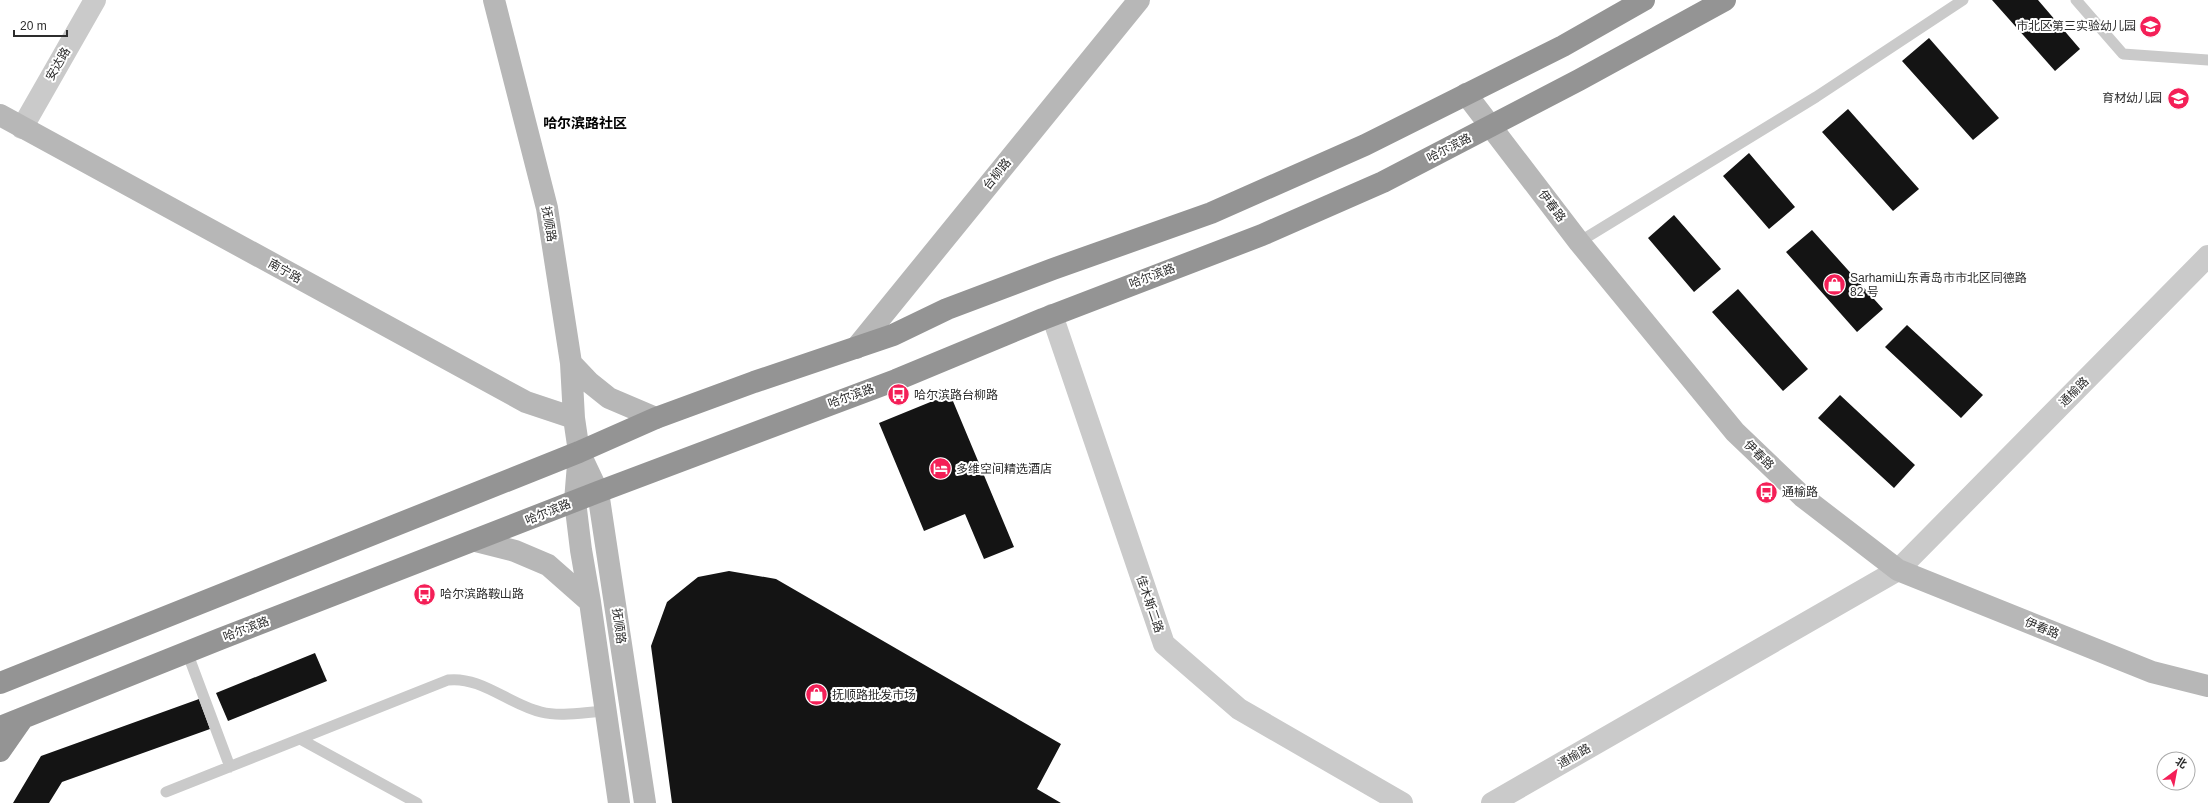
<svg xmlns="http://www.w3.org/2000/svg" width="2208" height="803" font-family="Arial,'Noto Sans SC',sans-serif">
<rect width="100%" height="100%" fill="#fff"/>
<path fill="#141414" d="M1992 0H2038L2080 49 2055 71Z
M1929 38 1999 118 1973 140 1902 61Z
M1848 109 1919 189 1893 211 1822 132Z
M1749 153 1795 207 1769 229 1723 176Z
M1674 215 1721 269 1694 292 1648 238Z
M1812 230 1883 309 1857 332 1786 252Z
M1738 289 1808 369 1783 391 1712 312Z
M1907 325 1983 395 1961 418 1885 347Z
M950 394 1014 547 984 559 965 514 924 531 879 423Z
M1840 395 1915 465 1894 488 1818 418Z
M729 571 776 579 1061 744 1037 789 1061 803H672L651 646 667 602 698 577Z
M315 653 327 681 228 721 216 693Z
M199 699 210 729 62 782 49 803H13L41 756Z"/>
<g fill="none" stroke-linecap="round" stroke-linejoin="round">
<path stroke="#cacaca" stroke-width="11" d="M2076 0 2123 54 2208 60
M1579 242 1816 97 1963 0
M187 652 230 767
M300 739 417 803
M166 792 448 680C481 676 510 705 541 712 561 717 585 712 605 711"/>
<path stroke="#cacaca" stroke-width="22" d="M22 128 95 0
M1052 315 1164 644 1239 709 1402 803
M1492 803 1898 570 2208 256"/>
<path stroke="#b7b7b7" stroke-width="22" d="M494 0 547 208 571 363 574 418 579 452 575 501 581 550 590 602 619 803
M1466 94 1579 242 1735 432 1803 497 1898 570 2152 672 2208 686
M0 115 526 402 574 418
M856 348 1139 0
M571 363 589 382 609 398 656 418
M580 454 598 492 645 803
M476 541 515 551 548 565 590 602"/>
<path stroke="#949494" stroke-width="22" d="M0 683 579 452 656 418 754 382 893 335 947 309 1053 269 1211 213 1365 145 1563 46 1644 0
M0 727 220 639 598 492 896 380 1043 319 1262 235 1383 182 1579 80 1725 0
M0 751 23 718"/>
</g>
<defs>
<symbol id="school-disc" viewBox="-11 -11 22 22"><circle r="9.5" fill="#f41f57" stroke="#fff"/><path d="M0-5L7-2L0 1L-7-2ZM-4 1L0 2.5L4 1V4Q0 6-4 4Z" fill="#fff"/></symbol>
<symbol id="shop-disc" viewBox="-11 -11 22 22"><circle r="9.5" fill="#f41f57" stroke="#fff"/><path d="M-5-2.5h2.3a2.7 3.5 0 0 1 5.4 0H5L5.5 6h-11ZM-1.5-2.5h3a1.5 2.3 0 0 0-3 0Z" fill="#fff"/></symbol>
<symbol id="bus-disc" viewBox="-11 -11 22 22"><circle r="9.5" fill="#f41f57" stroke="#fff"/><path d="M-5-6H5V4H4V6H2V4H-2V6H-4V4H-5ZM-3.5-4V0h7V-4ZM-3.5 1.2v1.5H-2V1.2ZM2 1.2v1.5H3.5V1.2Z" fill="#fff"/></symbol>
<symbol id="hotel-disc" viewBox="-11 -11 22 22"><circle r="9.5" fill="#f41f57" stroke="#fff"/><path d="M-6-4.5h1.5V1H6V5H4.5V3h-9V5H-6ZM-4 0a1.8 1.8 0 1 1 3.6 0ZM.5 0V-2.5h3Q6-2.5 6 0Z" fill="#fff"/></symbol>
</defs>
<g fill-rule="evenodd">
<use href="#school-disc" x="2138" y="14" width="25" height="25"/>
<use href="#school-disc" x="2166" y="86" width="25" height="25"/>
<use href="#shop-disc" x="1822" y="272" width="25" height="25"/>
<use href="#bus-disc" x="886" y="382" width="25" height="25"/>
<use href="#hotel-disc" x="928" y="456" width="25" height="25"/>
<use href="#bus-disc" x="1754" y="480" width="25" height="25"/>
<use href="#bus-disc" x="412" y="582" width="25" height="25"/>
<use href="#shop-disc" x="804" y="682" width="25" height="25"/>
</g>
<g text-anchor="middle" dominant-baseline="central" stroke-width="4" stroke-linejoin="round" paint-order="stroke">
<g font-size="12" fill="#2d2d2d" stroke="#fff" text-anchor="start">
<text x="2136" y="26" text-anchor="end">市北区第三实验幼儿园</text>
<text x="2162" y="98" text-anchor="end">育材幼儿园</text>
<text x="1850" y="278">Sarhami山东青岛市市北区同德路<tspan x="1850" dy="14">82 号</tspan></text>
<text x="914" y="395">哈尔滨路台柳路</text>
<text x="956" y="469">多维空间精选酒店</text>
<text x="1782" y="492">通榆路</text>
<text x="440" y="594">哈尔滨路鞍山路</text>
<text x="832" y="695">抚顺路批发市场</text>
</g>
<g font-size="12" fill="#2d2d2d" stroke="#fff">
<text transform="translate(58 64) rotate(-60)">安达路</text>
<text transform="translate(1449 148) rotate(-27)">哈尔滨路</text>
<text transform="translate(997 174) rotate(-51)">台柳路</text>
<text transform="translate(1552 206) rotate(53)">伊春路</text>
<text transform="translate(549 224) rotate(80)">抚顺路</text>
<text transform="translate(285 271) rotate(29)">南宁路</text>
<text transform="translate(1152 276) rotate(-21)">哈尔滨路</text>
<text transform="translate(2074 392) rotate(-45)">通榆路</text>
<text transform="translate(851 396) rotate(-20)">哈尔滨路</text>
<text transform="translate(1759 455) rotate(44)">伊春路</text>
<text transform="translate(548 512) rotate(-22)">哈尔滨路</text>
<text transform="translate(1150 604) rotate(71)">佳木斯二路</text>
<text transform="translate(619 626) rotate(82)">抚顺路</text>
<text transform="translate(2042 628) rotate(22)">伊春路</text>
<text transform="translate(246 629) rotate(-21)">哈尔滨路</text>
<text transform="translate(1574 756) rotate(-30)">通榆路</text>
</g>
<g font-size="14" font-weight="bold" fill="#000" stroke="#fff">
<text x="585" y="123">哈尔滨路社区</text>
</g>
</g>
<g transform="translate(2176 771) rotate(32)"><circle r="19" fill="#ffffff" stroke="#ababab"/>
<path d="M0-3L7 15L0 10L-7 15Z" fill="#f41f57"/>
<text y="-6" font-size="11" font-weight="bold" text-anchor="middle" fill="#2d2d2d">北</text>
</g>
<path d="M14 30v6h53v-6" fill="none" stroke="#2d2d2d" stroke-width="2"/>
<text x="20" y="30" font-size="12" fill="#2d2d2d" stroke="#ffffff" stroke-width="3" paint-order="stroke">20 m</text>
</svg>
